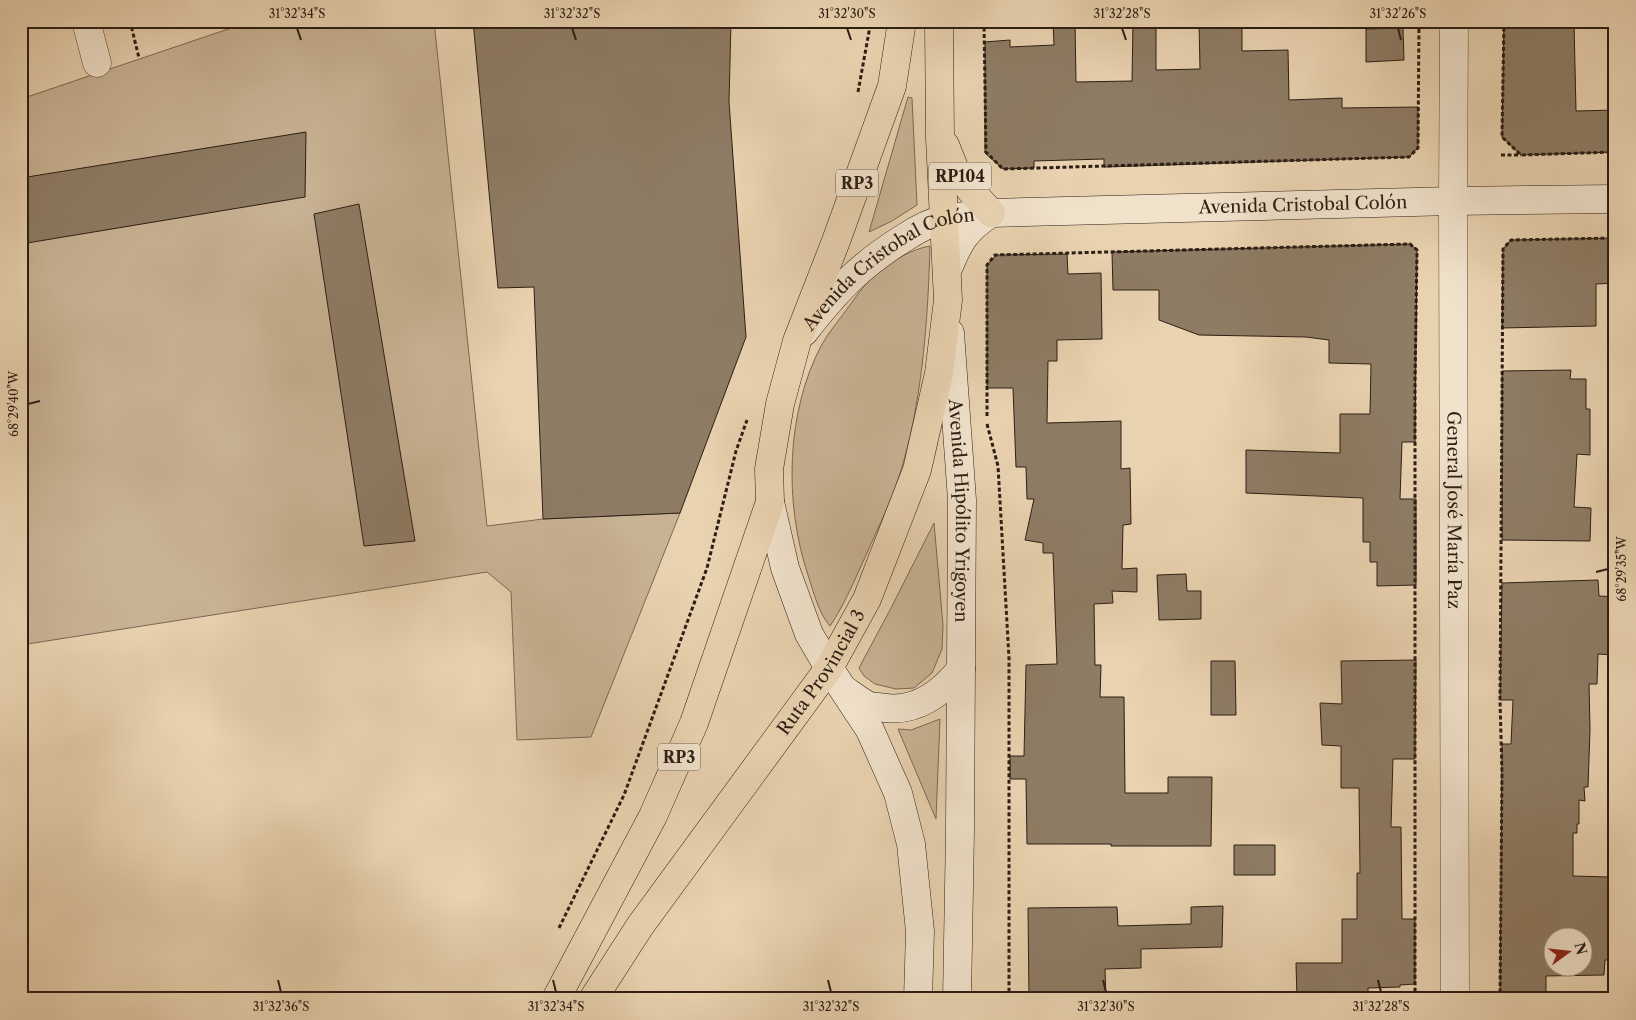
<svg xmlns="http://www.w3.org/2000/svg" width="1636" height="1020" font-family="'Libre Caslon Text',serif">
<rect width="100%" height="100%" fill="#e9d2b0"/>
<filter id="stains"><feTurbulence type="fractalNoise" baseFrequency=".004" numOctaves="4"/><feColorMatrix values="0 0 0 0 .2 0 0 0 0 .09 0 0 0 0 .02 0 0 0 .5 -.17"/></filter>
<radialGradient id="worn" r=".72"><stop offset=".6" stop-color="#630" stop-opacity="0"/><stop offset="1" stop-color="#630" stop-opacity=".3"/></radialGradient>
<path fill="#c9b395" stroke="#7a6854" d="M252 21H434L487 526 543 519 680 513 591 737 517 740 511 592 487 572 21 645V99Z
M908 97 912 98 917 205 892 221 869 232Z
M930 246C928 317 923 391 904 460 895 493 880 524 866 555 855 579 845 604 830 626 818 612 814 593 808 575 784 503 786 413 821 346 829 331 841 318 850 305 858 294 868 279 879 271 894 260 912 249 930 246Z
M934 523 943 625 942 649 932 673 914 688 896 689 875 684 864 676 859 668 891 608Z
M940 719 936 819 898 729 911 730Z"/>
<path fill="#8e7c65" stroke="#2c1e14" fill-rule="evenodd" d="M473 21H731L729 102 746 337 680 513 543 519 534 287 498 288Z
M1053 21H1075L1076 82 1132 81 1133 21H1156V70L1200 69 1199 21H1242V51L1288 50 1289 100 1342 98V108L1418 107V148L1409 157 1104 167V159L1034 161V168L1003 169 985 153V42L1010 40V47L1054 45Z
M1504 21H1562L1563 24 1574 23 1576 111 1615 110V152L1521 155 1502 137Z
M1403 28 1404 60 1366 62V29Z
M306 132 305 197 21 244V178Z
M359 204 415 541 364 546 314 214Z
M1615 238V283L1596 284V326L1502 328 1503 249 1511 240Z
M1410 244 1417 250 1415 442H1402L1400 499H1416V585L1377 586V562H1370V542H1363V498L1246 493V450L1340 453V414H1370L1371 364 1329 363V340L1306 337 1199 335 1159 320V290H1113L1112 252Z
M1067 254 1068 274 1101 273 1102 339 1057 340V361H1048L1047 423 1121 421V469L1130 468 1131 524 1123 525 1122 569 1137 568V592L1112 591 1113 603 1094 604 1095 665H1101L1100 697H1124L1125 793H1168V777H1212L1211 846H1111V844H1027L1026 779H1010V756H1024L1026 665 1057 664 1053 553H1043V543L1025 540 1034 499H1027L1026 467H1016L1013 388H987V265L996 255Z
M1571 370 1570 379H1586V409H1590V455L1577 454 1574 507 1591 508 1590 541 1502 540V371Z
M1186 574 1187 591H1201V619L1159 620 1157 575Z
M1598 580 1599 596 1615 597V655L1598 654 1597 684H1589L1590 730 1588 787H1584L1585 801 1579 800V824H1577V833H1573V876L1610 877 1609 938H1615V960H1605L1604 975 1546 976V999H1500L1502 744H1511L1513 700H1500L1502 583ZM1554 938H1584V968H1554Z
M1416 660 1415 759H1393L1391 827H1401L1402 919H1415V984L1400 985V987L1368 988V999H1297L1296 963H1342V919H1357V873H1360L1359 788H1341V746L1322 745 1320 703 1342 704 1341 661Z
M1211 661H1235L1236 715H1211Z
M1234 845H1275V875H1234Z
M1223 906 1222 947 1141 949V968L1105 969 1106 999H1029L1028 908 1117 907 1118 926 1191 924V907Z"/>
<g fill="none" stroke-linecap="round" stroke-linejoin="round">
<defs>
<g id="street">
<path d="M86 21 97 63"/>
<path id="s1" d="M1454 21 1453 201 1455 999"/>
</g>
<g id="secondary">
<path d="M947 271C959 242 964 231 991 213"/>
<path id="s2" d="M804 332C835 292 860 265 904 238 916 230 931 222 945 219 960 216 976 215 991 213L1453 201 1615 199"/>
<path id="s3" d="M950 333 962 500 960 831 957 999"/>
<path d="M770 502 785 568 809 634 829 668 870 730 898 793 911 844 920 931 918 999"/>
<path d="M846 691C853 696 861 702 869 706 874 707 880 707 885 708 916 712 942 693 961 669"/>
</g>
<g id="primary">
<path d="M945 145 955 170 972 192 991 213"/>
<path d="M556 999 653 816 694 723 770 502 769 469 780 404 797 341 836 241 892 86 902 21"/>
<path id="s4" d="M593 999 640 926 829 668 867 599 917 470 939 373 948 300 940 138 939 21"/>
</g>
</defs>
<use href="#street" stroke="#5b4b3b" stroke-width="29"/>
<use href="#secondary" stroke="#2c1e14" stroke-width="29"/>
<use href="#primary" stroke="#2c1e14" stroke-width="29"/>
<path stroke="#2c1e14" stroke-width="3" stroke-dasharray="4 2.5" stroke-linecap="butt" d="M130 21 139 58
M984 21 986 152 1003 169 1409 157 1418 148 1419 21
M1504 21 1502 137 1521 155 1615 152
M858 92 871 21
M1501 155H1521
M987 416V265L995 255 1410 244 1417 250 1415 380V999
M987 424 998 466 1009 658V999
M559 928 624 795 707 568 736 451 747 420
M524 999 527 992
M1500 999 1502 773 1500 700 1503 249 1511 240 1615 238"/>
<use href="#street" stroke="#f1e2cc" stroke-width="28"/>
<use href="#secondary" stroke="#f1e2cc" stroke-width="28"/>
<use href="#primary" stroke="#e9d2b0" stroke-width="28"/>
</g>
<path fill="none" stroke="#2c1e14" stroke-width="2" d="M297 28 301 40M572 28 576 40M847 28 851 40M1122 28 1126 40M1398 28 1401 40M28 404 40 401M1596 572 1608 569M278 980 281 992M553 980 556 992M828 980 831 992M1103 980 1106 992M1378 980 1381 992"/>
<g text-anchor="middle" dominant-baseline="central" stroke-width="4.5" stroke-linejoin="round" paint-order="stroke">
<g fill="#f1e2cc" stroke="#67594b" stroke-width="1">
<rect x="929" y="162.5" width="62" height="27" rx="4"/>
<rect x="836" y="169.5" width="42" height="27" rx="4"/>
<rect x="658" y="743.5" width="42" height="27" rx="4"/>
</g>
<g font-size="16" font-weight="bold" fill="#2c1e14">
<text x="960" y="176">RP104</text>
<text x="857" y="183">RP3</text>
<text x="679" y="757">RP3</text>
</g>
<g font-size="18" fill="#2c1e14" stroke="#f1e2cc">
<text stroke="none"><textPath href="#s2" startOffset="542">Avenida Cristobal Colón</textPath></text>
<text stroke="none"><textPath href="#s2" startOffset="109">Avenida Cristobal Colón</textPath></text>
<text stroke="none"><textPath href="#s3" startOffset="178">Avenida Hipólito Yrigoyen</textPath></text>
<text stroke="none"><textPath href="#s1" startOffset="489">General José María Paz</textPath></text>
<text stroke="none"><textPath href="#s4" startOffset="399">Ruta Provincial 3</textPath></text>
</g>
</g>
<rect width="1636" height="1020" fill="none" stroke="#e9d2b0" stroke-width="55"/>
<g transform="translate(1568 952) rotate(75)"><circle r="24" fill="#f1e2cc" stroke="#a29482"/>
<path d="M0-4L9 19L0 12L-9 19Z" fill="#8f2418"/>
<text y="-8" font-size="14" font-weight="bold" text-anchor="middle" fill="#2c1e14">N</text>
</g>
<rect x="28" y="28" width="1580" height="964" fill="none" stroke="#2c1e14" stroke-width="2"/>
<g font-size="12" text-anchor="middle" fill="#2c1e14">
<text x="297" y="18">31°32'34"S</text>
<text x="572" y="18">31°32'32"S</text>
<text x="847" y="18">31°32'30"S</text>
<text x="1122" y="18">31°32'28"S</text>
<text x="1398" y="18">31°32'26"S</text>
<text transform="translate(14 404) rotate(-90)" y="4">68°29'40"W</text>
<text transform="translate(1622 569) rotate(-90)" y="4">68°29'35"W</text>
<text x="281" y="1011">31°32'36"S</text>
<text x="556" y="1011">31°32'34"S</text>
<text x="831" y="1011">31°32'32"S</text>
<text x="1106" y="1011">31°32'30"S</text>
<text x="1381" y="1011">31°32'28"S</text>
</g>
<rect width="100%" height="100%" filter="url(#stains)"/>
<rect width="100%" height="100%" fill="url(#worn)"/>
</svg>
